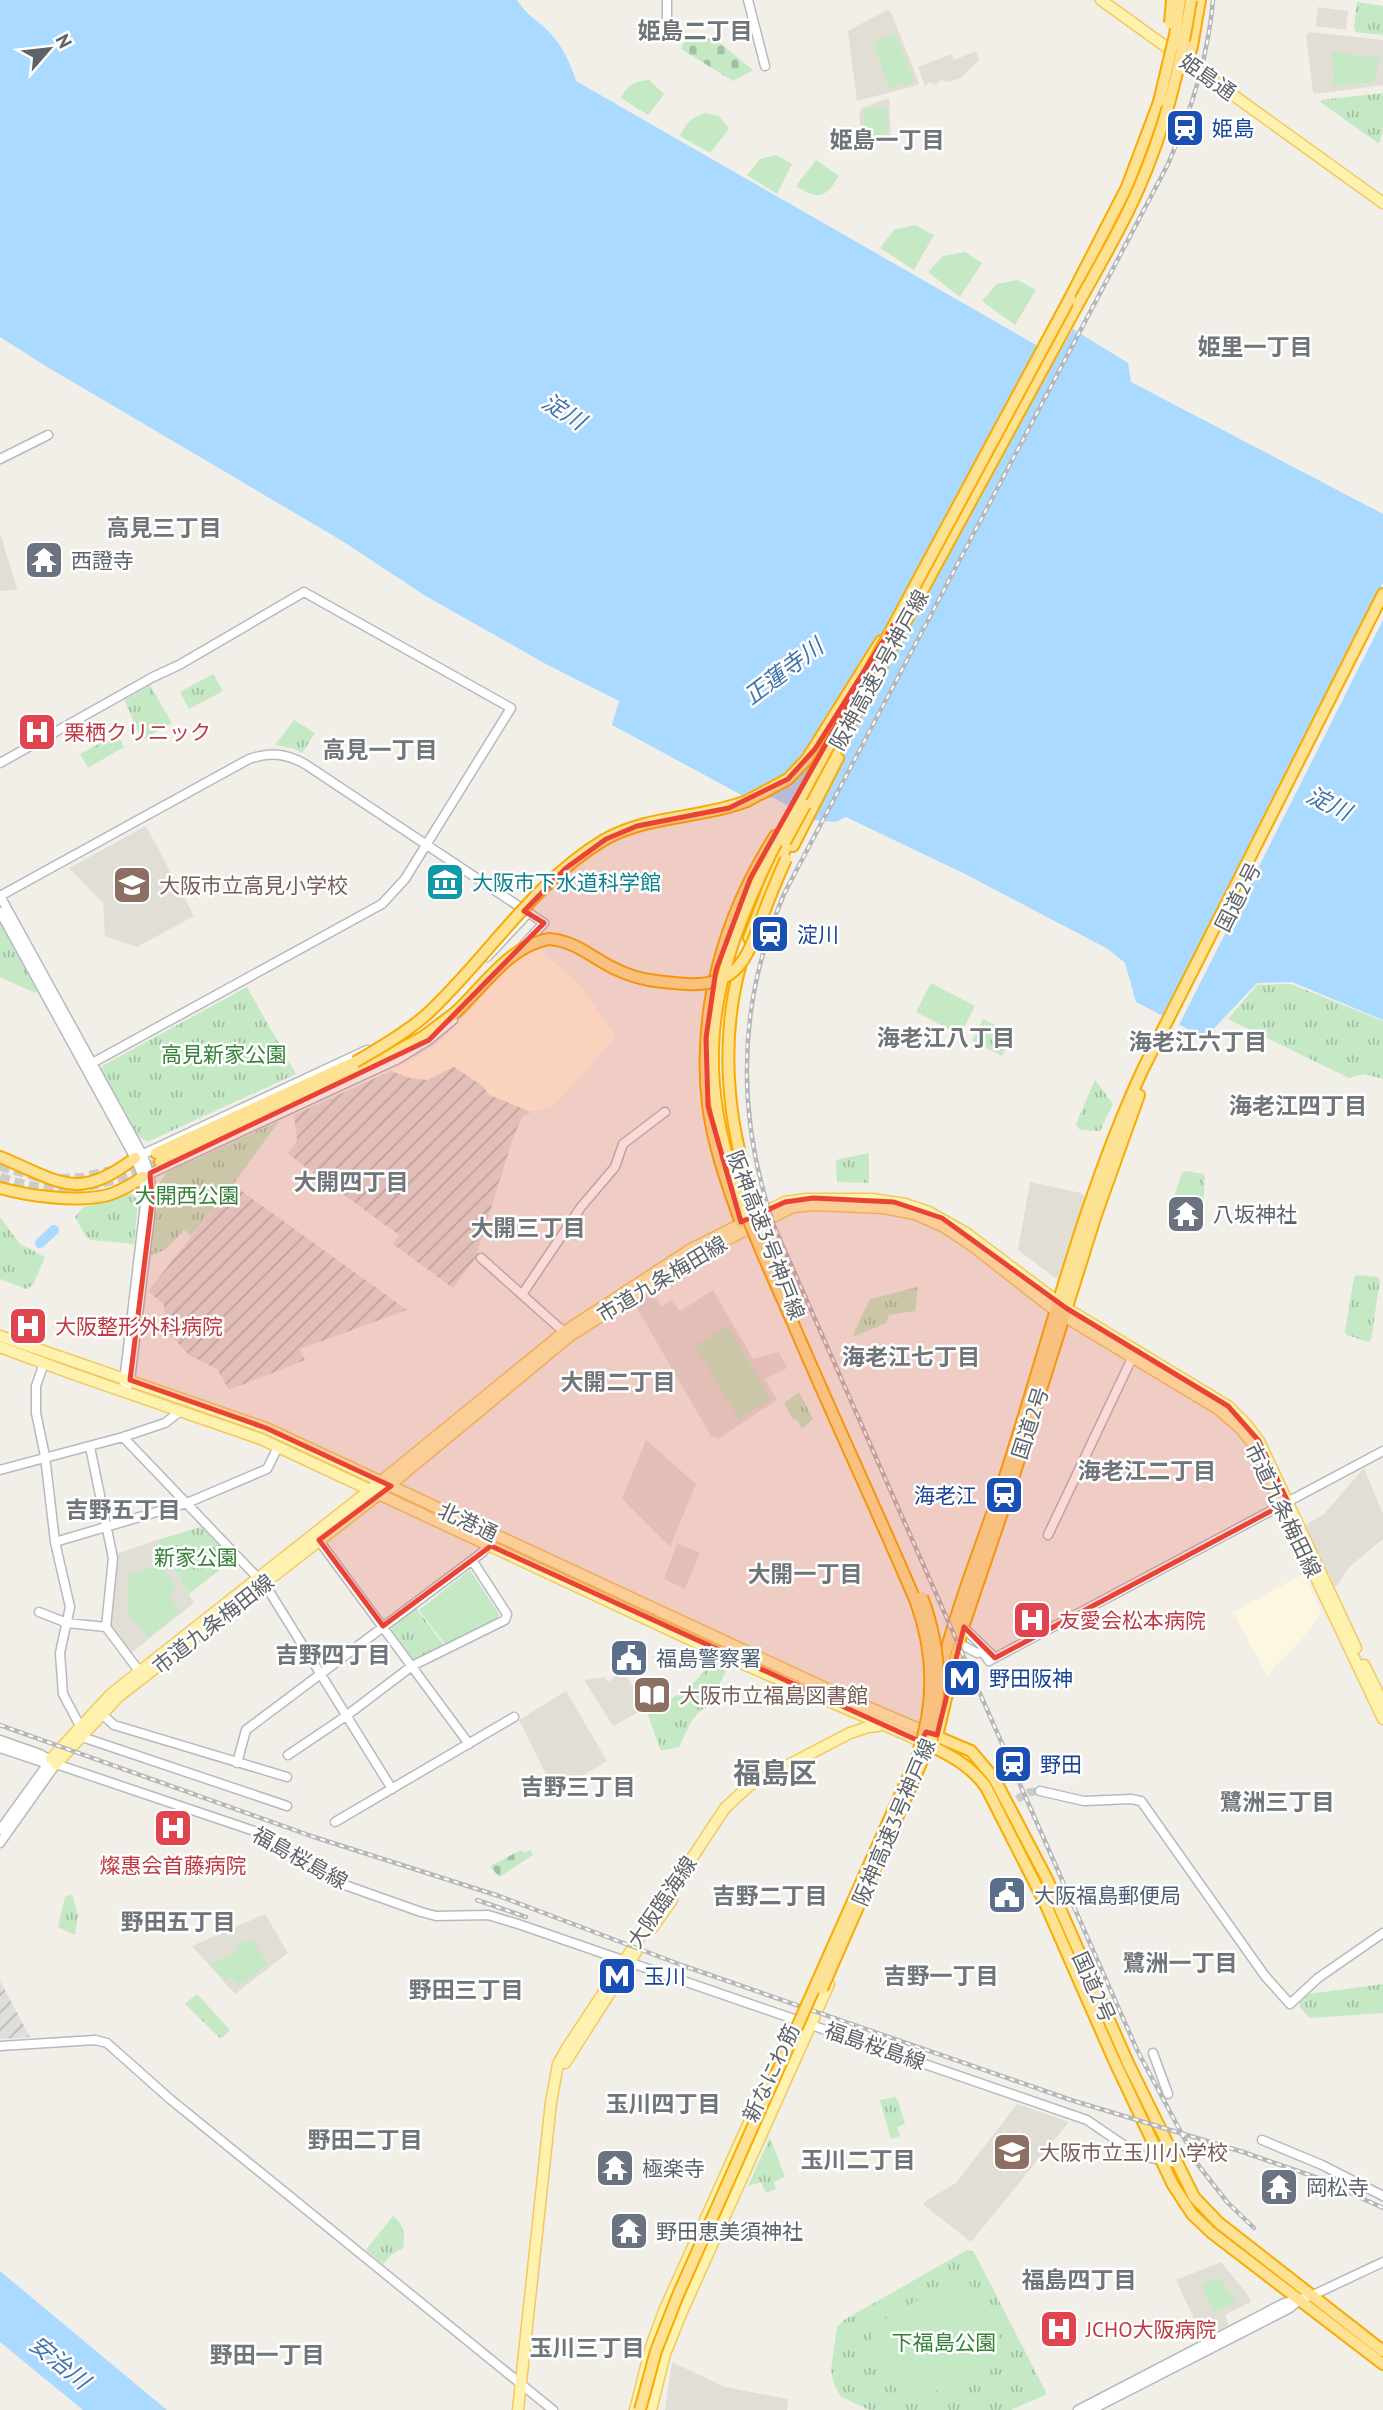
<svg xmlns="http://www.w3.org/2000/svg" width="1383" height="2410" font-family="'PT Sans','Noto Sans JP',sans-serif">
<defs>
<pattern id="industrial-furrows" width="10" height="10" patternUnits="userSpaceOnUse" patternTransform="scale(1.75)"><rect width="10" height="10" fill="#e0deda"/><path d="M-1 1l2-2M0 10L10 0M9 11l2-2" fill="none" stroke="#b9b8b5"/></pattern>
<pattern id="grass-tufts" width="24" height="20" patternUnits="userSpaceOnUse" patternTransform="scale(1.75)"><rect width="24" height="20" fill="#c5e8c5"/><path d="M3 7l-1-3M5 7V3M7 7l1-3M15 17l-1-3M17 17v-4M19 17l1-3" fill="none" stroke="#a3c0a4"/></pattern>
<pattern id="cemetery-stones" width="16" height="16" patternUnits="userSpaceOnUse" patternTransform="scale(1.75)"><rect width="16" height="16" fill="#c5e8c5"/><path d="M2 7V4a2 2 0 0 1 4 0v3zM10 15v-3a2 2 0 0 1 4 0v3z" fill="#a3c0a4"/></pattern>
</defs>
<rect width="100%" height="100%" fill="#f1efe8"/>
<path fill="#fef7e0" d="M536 946 580 985 616 1037 553 1106 531 1112 489 1095 427 1080 409 1078 391 1071 436 1046 526 950Z
M1304 1574 1321 1612 1301 1640 1275 1666 1268 1677 1233 1612Z"/>
<path fill="url(#industrial-furrows)" d="M454 1067 483 1086 489 1095 531 1112 522 1117 512 1141 475 1259 453 1288 393 1244 399 1235 288 1154 297 1140 294 1115 391 1071 409 1078 427 1080Z
M233 1185 407 1310 300 1349 305 1360 229 1390 217 1369 189 1355 166 1330 164 1305 148 1291Z
M0 1981 30 2037 0 2039Z"/>
<path fill="#e1ded6" d="M1318 7 1348 11 1346 30 1316 26Z
M887 10 891 12 919 83 918 85 857 101 848 31Z
M1309 32 1383 40V85L1315 94 1313 92 1306 35Z
M976 51 979 60 961 78 947 82 941 80 936 85 929 82 925 87 918 67 952 54 954 60Z
M889 98 891 144 864 142 862 140 859 113 862 108Z
M0 533 17 588 16 590 0 591Z
M146 826 194 916 137 947 105 936 103 903 69 868Z
M1030 1182 1081 1193 1085 1197 1058 1280 1018 1250Z
M713 1290 753 1359 779 1352 787 1368 765 1379 777 1400 718 1439 711 1436 634 1303 650 1293 662 1306 671 1300 680 1311Z
M646 1440 696 1484 670 1547 622 1499Z
M1364 1468 1383 1514V1539L1348 1568 1337 1586 1334 1585 1306 1525 1324 1514Z
M157 1540 194 1603 131 1653 110 1628 116 1554Z
M677 1543 700 1553 685 1589 664 1579Z
M623 1670 646 1708 613 1726 584 1680 605 1677 608 1682Z
M566 1691 607 1761 555 1793 519 1720Z
M265 1914 288 1953 235 1994 192 1946Z
M1017 2104 1067 2121 1068 2123 971 2242 924 2205V2202L956 2183Z
M1221 2262 1247 2294 1251 2302 1225 2315 1229 2325 1203 2338 1176 2280Z
M672 2362 725 2387 788 2399 787 2410H665Z"/>
<path fill="url(#grass-tufts)" d="M1357 2 1383 6V35L1356 32 1354 28Z
M1383 93V128L1380 142 1378 143 1320 102 1321 100Z
M213 674 223 691 189 709 180 692Z
M150 685 172 723 142 740 124 700Z
M294 720 315 733 302 753 292 748 275 745Z
M117 734 124 747 88 768 80 754Z
M0 922 37 991 35 993 0 977Z
M1291 984 1383 1021V1079L1364 1074 1349 1078 1228 1019 1257 985Z
M247 987 296 1074 147 1142 137 1135 101 1070 102 1066Z
M983 1019 1013 1034 1002 1056 972 1041Z
M1095 1080 1113 1104 1100 1131 1080 1130 1076 1124Z
M279 1121 232 1186 191 1236 184 1230 165 1250 151 1255 160 1183 166 1173Z
M869 1153V1183L837 1182 836 1160Z
M1186 1171 1203 1174 1205 1177 1203 1206 1174 1197 1182 1173Z
M130 1193 138 1200 134 1244 91 1240 86 1237 75 1217 83 1207 108 1202Z
M0 1217 20 1244 45 1257 33 1285 26 1289 0 1279Z
M1357 1275 1378 1277 1380 1280 1371 1340 1368 1342 1347 1335 1345 1332 1354 1277Z
M918 1287 915 1311 889 1315 886 1323 855 1336 853 1335 870 1299Z
M799 1392 813 1419 802 1429 796 1419 793 1420 784 1403Z
M201 1527 232 1557V1560L189 1594 157 1540Z
M416 1608 444 1645 416 1660 413 1659 392 1630V1627Z
M711 1660 728 1667 715 1694V1701L699 1712 692 1720 679 1747 661 1751 646 1710C669 1703 701 1682 711 1660Z
M72 1894 78 1916 75 1935 58 1927 65 1897Z
M1383 1984V2013L1310 2018 1299 2006 1300 2002 1308 1994Z
M197 1994 230 2030 221 2039 185 2004Z
M895 2097 898 2100 905 2124 897 2127 900 2136 891 2139 880 2100Z
M770 2137 785 2177 774 2182 776 2189 766 2193 761 2182 748 2186Z
M393 2216C404 2224 405 2235 403 2248L391 2255 383 2264 366 2250Z
M967 2250 974 2252 1047 2394 1011 2410H869L840 2396 834 2384 831 2370 837 2327 844 2320Z"/>
<path fill="url(#cemetery-stones)" d="M686 36 715 39 753 70 733 81 681 49Z
M521 1850 524 1853 530 1850 533 1855 499 1877 490 1866Z"/>
<path fill="#c5e8c5" d="M895 33 915 82 889 88 873 43Z
M1332 52 1379 58 1375 82 1334 86Z
M649 80 664 94 648 115 621 98C627 85 635 81 649 80Z
M887 108 888 136 865 137 864 109Z
M705 113 719 116 729 129 710 153 680 136C685 123 692 118 705 113Z
M776 155 792 164 777 194 747 175 760 159Z
M816 160 839 176C825 199 818 200 796 186Z
M915 225 934 235 914 270 880 248 894 230Z
M965 252 982 263 960 297 928 272 943 256Z
M1018 280 1036 290 1015 325 982 301 997 284Z
M931 983 975 1006 960 1035 916 1012Z
M728 1326 771 1400 738 1419 695 1345Z
M161 1564 176 1589 171 1593 170 1598 180 1612 148 1637 128 1614 129 1575Z
M470 1570 499 1614 498 1618 445 1644 419 1610Z
M252 1939 267 1964 239 1986 231 1977 225 1981 211 1964 239 1950 237 1946Z
M961 2276 967 2279 1001 2340 1000 2350 994 2360 912 2404 905 2403 873 2345V2332L879 2322Z
M1218 2277 1236 2301 1214 2313 1201 2285Z"/>
<path fill="#aadaff" d="M0 0H517C528 16 532 16 545 28 561 43 570 61 576 81L1057 357 1073 329 1128 363 1131 382 1383 514V1020L1292 982 1257 983 1205 1038 1136 1002 1125 963 1108 949 965 874 846 817 836 822 813 820 774 798H747L612 725 619 701 544 663 424 595 344 542 44 365 0 337Z
M0 2271 167 2410H83L0 2342Z"/>
<path fill="#f1efe8" d="M1383 583V620L1178 1027 1163 1019Z"/>
<g fill="none" stroke-linecap="round" stroke-linejoin="round">
<path stroke="#aadaff" stroke-width="10" d="M40 1243 54 1230"/>
<path stroke="#ccccc8" stroke-width="8" stroke-dasharray="8 4" stroke-linecap="butt" d="M1017 1799 1030 1792 1040 1791"/>
<path stroke="#ccccc8" stroke-width="10" stroke-dasharray="10 5" stroke-linecap="butt" d="M0 1166 44 1178
M0 1177C55 1200 108 1185 160 1162
M60 1179 81 1178 110 1171"/>
<defs>
<path id="secondary" d="M748 0 765 66
M667 33V0
M0 459 48 435
M0 763 153 677 179 665 304 592 511 708 405 879 382 904 85 1067
M0 896 249 759C270 752 285 753 305 764L544 923 522 947
M0 896 142 1154C152 1175 152 1193 150 1216L130 1380 125 1392
M0 912 135 1158 143 1177 145 1204 124 1382
M487 957 528 913
M137 1157 367 1050
M143 1177 398 1059 429 1040 453 1020
M481 1258 564 1332
M523 1293 581 1207 615 1167 623 1144 665 1112
M44 1363 36 1386V1413L45 1456 55 1542 70 1607 60 1653 63 1694 81 1728
M123 1437 258 1578
M90 1447 113 1558 106 1627 139 1671
M0 1470 123 1437 165 1423 179 1412
M1048 1535 1133 1356
M317 1538 469 1744
M55 1542 187 1503 267 1469 278 1447
M264 1583 392 1789
M39 1612 67 1623 106 1627
M963 1627 991 1654
M960 1644 977 1653 983 1652 989 1661 1383 1451
M102 1714 114 1725 287 1777
M82 1737 287 1806
M0 1740 40 1754 55 1763
M0 1748 48 1764H56L266 1835 342 1884 421 1912 436 1916 488 1915 518 1924 1087 2120 1138 2155 1176 2163
M288 1755 346 1716 412 1666 505 1620 507 1614 472 1560
M237 1763 246 1730 483 1552 496 1534
M1040 1791 1084 1801 1131 1799 1141 1801 1265 1976 1290 2004 1318 1978 1383 1933
M335 1822 514 1717
M0 1830 49 1762
M0 1843 56 1764
M0 2046 95 2040 107 2043 170 2099 553 2410
M1153 2053 1168 2094
M1262 2140 1322 2165 1383 2196
M1078 2410 1284 2303 1311 2296 1383 2262
M1091 2410 1290 2308 1297 2302"/>
<path id="primary" d="M1101 0 1383 203
M0 1336 266 1428 849 1699 926 1732
M0 1347 73 1374 261 1439 734 1660 907 1735 921 1742 918 1749
M1364 1665 1383 1703
M51 1759 111 1694 390 1474 564 1332 691 1249 785 1202 806 1199H872L905 1204 929 1212 966 1233 1066 1308 1228 1406 1246 1424 1259 1441 1356 1648
M56 1764 118 1697 378 1495 570 1336 696 1255 793 1207 815 1205 884 1208 915 1214 944 1227 970 1244 1057 1312 1218 1409 1240 1428 1252 1443 1383 1719
M652 1928 672 1900
M565 2063 636 1952
M518 2410 551 2102 558 2064 567 2048 725 1808 750 1785 850 1733 868 1727 878 1726
M635 2410 651 2347 664 2311 792 2027
M651 2410 665 2354 681 2314 829 1984"/>
<path id="highway" d="M1192 46 1200 0
M1070 298 1127 187 1159 102
M747 801 788 779 807 759 881 641
M802 812 1078 304
M793 846 838 758
M749 938 769 886 791 836
M549 939C578 941 595 961 620 971 641 981 663 982 686 984
M741 963C717 1049 729 1139 761 1221
M156 1153 355 1062
M0 1157C61 1182 77 1202 135 1158
M160 1162 382 1059 423 1037 456 1012
M0 1188C29 1196 74 1202 104 1196 118 1193 131 1185 143 1177
M741 1223C727 1184 713 1145 708 1105 697 1010 724 916 775 836
M940 1675C958 1598 991 1524 1014 1448 1054 1321 1087 1190 1143 1069L1383 594
M931 1734 971 1751 994 1778 1047 1879 1128 2063 1194 2197 1219 2223 1383 2351
M936 1740 963 1627 1005 1504 1096 1215 1139 1095
M922 1741C946 1754 969 1763 986 1787L1045 1903 1113 2058 1173 2185 1192 2214 1212 2233 1383 2364"/>
</defs>
<use href="#secondary" stroke="#b6babf" stroke-width="11"/>
<use href="#primary" stroke="#f2c960" stroke-width="13"/>
<use href="#highway" stroke="#f9ab00" stroke-width="14"/>
<use href="#secondary" stroke="#fff" stroke-width="8"/>
<use href="#primary" stroke="#fff2af" stroke-width="10"/>
<use href="#highway" stroke="#fde293" stroke-width="10"/>
<defs>
<path id="rail" d="M1213 0C1208 57 1191 112 1168 164L785 892C737 1002 735 1112 774 1226L1137 2050 1199 2166 1227 2202 1254 2228
M0 1725 314 1837 499 1896 684 1966 1071 2100 1243 2152 1318 2178 1383 2208
M477 1900 526 1917"/>
</defs>
<use href="#rail" stroke="#b6b7b8" stroke-width="4.5"/>
<use href="#rail" stroke="#fff" stroke-width="2" stroke-dasharray="5" stroke-linecap="butt"/>
<defs>
<path id="highway-bridge" d="M1170 23 1172 0
M1186 67 1192 46
M1159 102 1175 35 1180 0
M1078 304C1099 266 1121 229 1138 190 1165 129 1181 66 1191 0
M785 842 805 805
M686 984C738 987 747 958 763 915 770 896 778 877 786 859
M456 1012C483 987 510 945 549 939
M355 1062C380 1048 404 1034 426 1015 486 960 533 882 604 840 647 815 700 819 747 801
M822 1989 932 1738C943 1689 940 1644 922 1597
M640 2410 656 2351 678 2295 917 1757C935 1704 935 1655 916 1602 876 1508 832 1415 792 1321 754 1234 710 1146 713 1049 715 978 741 915 771 853L1070 298"/>
</defs>
<use href="#highway-bridge" stroke="#f9ab00" stroke-width="14" stroke-linecap="butt"/>
<use href="#highway-bridge" stroke="#fde293" stroke-width="10"/>
</g>
<path fill="#ea4335" fill-opacity="0.2" stroke="#ea4335" stroke-width="5" stroke-linejoin="round" d="M893 625 750 879 716 970 706 1038 708 1106 741 1222 785 1202 813 1198 894 1202 942 1218 1066 1308 1228 1406 1259 1441 1288 1502 995 1658 964 1627 937 1735 926 1732 921 1742 491 1546 383 1626 319 1540 391 1486 266 1428 130 1380 152 1202 150 1173 429 1040 544 923 524 911 566 868 606 839 637 826 729 808 788 779 815 749Z"/>
<defs>
<symbol id="station-square" viewBox="-11 -11 22 22"><rect x="-9" y="-9" width="18" height="18" rx="4" fill="#1a4fb4" stroke="#fff"/><path d="M-3-6H3Q5-6 5-4V2Q5 4 3 4L4.5 6H3L1.5 4h-3L-3 6H-4.5L-3 4Q-5 4-5 2V-4Q-5-6-3-6ZM-3.5-4v3h7v-3ZM-3.5 1v1.5H-2V1ZM2 1v1.5H3.5V1Z" fill="#fff"/></symbol>
<symbol id="temple-square" viewBox="-11 -11 22 22"><rect x="-9" y="-9" width="18" height="18" rx="4" fill="#6b7280" stroke="#fff"/><path d="M0-6L5-2H3V0L6.5 2.5H4V6H1.5V3h-3V6H-4V2.5H-6.5L-3 0V-2H-5Z" fill="#fff"/></symbol>
<symbol id="hospital-square" viewBox="-11 -11 22 22"><rect x="-9" y="-9" width="18" height="18" rx="4" fill="#e0444e" stroke="#fff"/><path d="M-5-5h3v3.5h4V-5h3V5h-3V1.5h-4V5h-3Z" fill="#fff"/></symbol>
<symbol id="museum-square" viewBox="-11 -11 22 22"><rect x="-9" y="-9" width="18" height="18" rx="4" fill="#0f9aa8" stroke="#fff"/><path d="M0-6L6-3V-2H-6V-3ZM-5-1h2V3h-2ZM-1-1h2V3h-2ZM3-1h2V3H3ZM-6 4H6V6H-6Z" fill="#fff"/></symbol>
<symbol id="school-square" viewBox="-11 -11 22 22"><rect x="-9" y="-9" width="18" height="18" rx="4" fill="#8d6e63" stroke="#fff"/><path d="M0-5L7-2L0 1L-7-2ZM-4 1L0 2.5L4 1V4Q0 6-4 4Z" fill="#fff"/></symbol>
<symbol id="civic-square" viewBox="-11 -11 22 22"><rect x="-9" y="-9" width="18" height="18" rx="4" fill="#5c6f8a" stroke="#fff"/><path d="M-.6-6.5H3V-4.5H.6V-3L4-1V1h2V6H-6V1h2V-1L-.6-3ZM-1.2 2.5V6h2.4V2.5Z" fill="#fff"/></symbol>
<symbol id="metro-square" viewBox="-11 -11 22 22"><rect x="-9" y="-9" width="18" height="18" rx="4" fill="#1a4fb4" stroke="#fff"/><path d="M-5.5 5V-5H-3L0 0L3-5H5.5V5H3V-.5L0 4L-3-.5V5Z" fill="#fff"/></symbol>
<symbol id="library-square" viewBox="-11 -11 22 22"><rect x="-9" y="-9" width="18" height="18" rx="4" fill="#8d6e63" stroke="#fff"/><path d="M-6-4Q-3-5.5-.7-3.5V5Q-3 3-6 4ZM6-4Q3-5.5 .7-3.5V5Q3 3 6 4Z" fill="#fff"/></symbol>
</defs>
<g fill-rule="evenodd">
<use href="#station-square" x="1163" y="106" width="44" height="44"/>
<use href="#temple-square" x="22" y="538" width="44" height="44"/>
<use href="#hospital-square" x="15" y="710" width="44" height="44"/>
<use href="#museum-square" x="423" y="860" width="44" height="44"/>
<use href="#school-square" x="110" y="863" width="44" height="44"/>
<use href="#station-square" x="748" y="912" width="44" height="44"/>
<use href="#temple-square" x="1164" y="1192" width="44" height="44"/>
<use href="#hospital-square" x="6" y="1304" width="44" height="44"/>
<use href="#station-square" x="982" y="1473" width="44" height="44"/>
<use href="#hospital-square" x="1010" y="1598" width="44" height="44"/>
<use href="#civic-square" x="607" y="1636" width="44" height="44"/>
<use href="#metro-square" x="940" y="1656" width="44" height="44"/>
<use href="#library-square" x="630" y="1673" width="44" height="44"/>
<use href="#station-square" x="991" y="1742" width="44" height="44"/>
<use href="#hospital-square" x="151" y="1806" width="44" height="44"/>
<use href="#civic-square" x="985" y="1873" width="44" height="44"/>
<use href="#metro-square" x="595" y="1954" width="44" height="44"/>
<use href="#school-square" x="990" y="2130" width="44" height="44"/>
<use href="#temple-square" x="593" y="2146" width="44" height="44"/>
<use href="#temple-square" x="1257" y="2165" width="44" height="44"/>
<use href="#temple-square" x="607" y="2209" width="44" height="44"/>
<use href="#hospital-square" x="1037" y="2307" width="44" height="44"/>
</g>
<g text-anchor="middle" dominant-baseline="central" stroke-width="5" stroke-linejoin="round" paint-order="stroke">
<g font-size="21" fill="#5f6368" stroke="#fff">
<text transform="translate(1208 77) rotate(35)">姫島通</text>
<text transform="translate(879 670) rotate(-61)">阪神高速3号神戸線</text>
<text transform="translate(1238 897) rotate(-63)">国道2号</text>
<text transform="translate(766 1235) rotate(69)">阪神高速3号神戸線</text>
<text transform="translate(662 1279) rotate(-31)">市道九条梅田線</text>
<text transform="translate(1030 1423) rotate(-72)">国道2号</text>
<text transform="translate(1283 1510) rotate(64)">市道九条梅田線</text>
<text transform="translate(468 1522) rotate(25)">北港通</text>
<text transform="translate(213 1624) rotate(-38)">市道九条梅田線</text>
<text transform="translate(894 1822) rotate(-67)">阪神高速3号神戸線</text>
<text transform="translate(300 1858) rotate(29)">福島桜島線</text>
<text transform="translate(662 1902) rotate(-56)">大阪臨海線</text>
<text transform="translate(1094 1987) rotate(66)">国道2号</text>
<text transform="translate(875 2046) rotate(19)">福島桜島線</text>
<text transform="translate(771 2073) rotate(-65)">新なにわ筋</text>
</g>
<g font-size="21" fill="#164399" stroke="#fff" text-anchor="start">
<text x="1212" y="128">姫島</text>
<text x="797" y="934">淀川</text>
<text x="977" y="1495" text-anchor="end">海老江</text>
<text x="989" y="1678">野田阪神</text>
<text x="1040" y="1764">野田</text>
<text x="644" y="1976">玉川</text>
</g>
<g font-size="21" fill="#5b616d" stroke="#fff" text-anchor="start">
<text x="71" y="560">西證寺</text>
<text x="1213" y="1214">八坂神社</text>
<text x="642" y="2168">極楽寺</text>
<text x="1306" y="2187">岡松寺</text>
<text x="656" y="2231">野田恵美須神社</text>
</g>
<g font-size="21" fill="#be3a42" stroke="#fff" text-anchor="start">
<text x="64" y="732">栗栖クリニック</text>
<text x="55" y="1326">大阪整形外科病院</text>
<text x="1059" y="1620">友愛会松本病院</text>
<text x="173" y="1865" text-anchor="middle">燦惠会首藤病院</text>
<text x="1086" y="2329">JCHO大阪病院</text>
</g>
<g font-size="21" fill="#0d838f" stroke="#fff" text-anchor="start">
<text x="472" y="882">大阪市下水道科学館</text>
</g>
<g font-size="21" fill="#785e54" stroke="#fff" text-anchor="start">
<text x="159" y="885">大阪市立高見小学校</text>
<text x="679" y="1695">大阪市立福島図書館</text>
<text x="1039" y="2152">大阪市立玉川小学校</text>
</g>
<g font-size="21" fill="#348238" stroke="#fff">
<text x="224" y="1054">高見新家公園</text>
<text x="187" y="1195">大開西公園</text>
<text x="196" y="1557">新家公園</text>
<text x="944" y="2342">下福島公園</text>
</g>
<g font-size="21" fill="#4e5e75" stroke="#fff" text-anchor="start">
<text x="656" y="1658">福島警察署</text>
<text x="1034" y="1895">大阪福島郵便局</text>
</g>
<g font-size="23" font-weight="bold" fill="#70757a" stroke="#fff">
<text x="695" y="30">姫島二丁目</text>
<text x="887" y="139">姫島一丁目</text>
<text x="1255" y="346">姫里一丁目</text>
<text x="164" y="527">高見三丁目</text>
<text x="380" y="749">高見一丁目</text>
<text x="946" y="1037">海老江八丁目</text>
<text x="1198" y="1041">海老江六丁目</text>
<text x="1298" y="1105">海老江四丁目</text>
<text x="351" y="1181">大開四丁目</text>
<text x="528" y="1227">大開三丁目</text>
<text x="911" y="1356">海老江七丁目</text>
<text x="618" y="1381">大開二丁目</text>
<text x="1147" y="1470">海老江二丁目</text>
<text x="123" y="1509">吉野五丁目</text>
<text x="805" y="1573">大開一丁目</text>
<text x="333" y="1654">吉野四丁目</text>
<text x="578" y="1786">吉野三丁目</text>
<text x="1277" y="1801">鷺洲三丁目</text>
<text x="770" y="1895">吉野二丁目</text>
<text x="178" y="1921">野田五丁目</text>
<text x="1180" y="1962">鷺洲一丁目</text>
<text x="941" y="1975">吉野一丁目</text>
<text x="466" y="1989">野田三丁目</text>
<text x="663" y="2103">玉川四丁目</text>
<text x="365" y="2139">野田二丁目</text>
<text x="858" y="2159">玉川二丁目</text>
<text x="1079" y="2279">福島四丁目</text>
<text x="587" y="2347">玉川三丁目</text>
<text x="267" y="2354">野田一丁目</text>
</g>
<g font-size="23" font-style="italic" fill="#4174aa" stroke="#fff">
<text transform="translate(564 411) rotate(32)">淀川</text>
<text transform="translate(783 671) rotate(-37)">正蓮寺川</text>
<text transform="translate(1329 803) rotate(26)">淀川</text>
<text transform="translate(60 2362) rotate(39)">安治川</text>
</g>
<g font-size="28" font-weight="bold" fill="#70757a" stroke="#fff">
<text x="775" y="1772">福島区</text>
</g>
</g>
<g transform="translate(49 49) rotate(62)" stroke="#ffffff" stroke-width="5" paint-order="stroke">
<path d="M0-5L12 26L0 18L-12 26Z" fill="#5f6368"/>
<text y="-10" font-size="19" font-weight="bold" text-anchor="middle" fill="#5f6368">N</text>
</g>
</svg>
